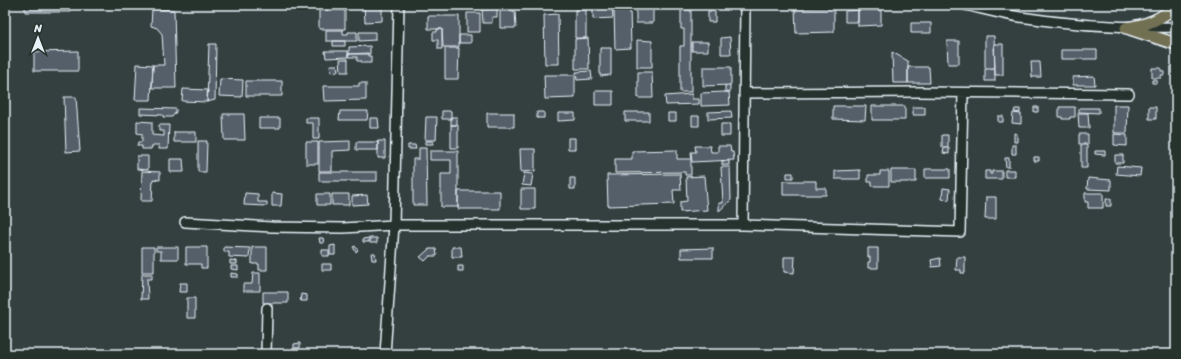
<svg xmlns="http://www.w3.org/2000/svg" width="1181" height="359" font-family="Sriracha,sans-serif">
<rect width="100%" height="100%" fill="#344040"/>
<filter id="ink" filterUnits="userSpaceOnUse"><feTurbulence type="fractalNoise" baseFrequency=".025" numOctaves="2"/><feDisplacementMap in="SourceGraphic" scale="8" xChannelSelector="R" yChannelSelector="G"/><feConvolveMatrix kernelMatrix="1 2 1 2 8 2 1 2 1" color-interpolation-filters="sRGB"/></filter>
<g filter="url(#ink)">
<path fill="#555e6b" stroke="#e8f1f8" d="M25 5H70V12H25Z
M364 5H378L382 9V21L365 22Z
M593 6H612L613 18 593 19Z
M834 7V32L796 33 795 8Z
M152 9 174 10 176 88H152L153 65H164L162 34 157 28 151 26Z
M497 9V17H492V23H483L482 10Z
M614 9H630L631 48 615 49Z
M636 9H653V23H636Z
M319 10H345V29H319Z
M575 10H586V38H575Z
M681 10H691V92H680V46H684V29H681Z
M858 10H881V25L858 26Z
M858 10V22H845V11Z
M500 11H515L516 28H500Z
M708 11H715V22H708Z
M467 13H480V32H467Z
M558 14 559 64H545L544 15Z
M428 16H459V47H443L442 29H428Z
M911 23H931V33H911Z
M437 29H442V49H438V40H433V32H437Z
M326 30H343V34H348V32H357V41H326Z
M359 32H375V40L359 41Z
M459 35H471V43H459Z
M985 36H994L995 68H985Z
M730 37 731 54H721V38Z
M588 38 589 69H575V39Z
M637 40 652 41V67H637Z
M333 41H345V46H333Z
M947 41H959V64H948Z
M692 42H708V51H692Z
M209 44H216L215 100 207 102Z
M994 44H1003V75H995Z
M370 46V54H349V47Z
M445 48H459L458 79H445Z
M600 48H611V75L600 76Z
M1061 50H1097V59H1061Z
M78 51V71H34V52Z
M325 51H348V57L326 58Z
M892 52 908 61V83H893Z
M368 53V56H371V63H362V61H357V57H348V54Z
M340 59H348V72H341Z
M1031 62H1040L1041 77H1032Z
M137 64 153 65 151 100H135Z
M330 65H337L338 71 331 72Z
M703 67H731V85L703 86Z
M908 67H929L930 83H908Z
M1152 68H1161V71H1164V75H1161V78H1152Z
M985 69H995V81H985Z
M591 71 592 79 577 80 576 72Z
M638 72H652L653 98H638Z
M544 75H575V98L545 99Z
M1094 76 1095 85H1073V77Z
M220 79 243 80 242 97 219 96Z
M1152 80H1157V83H1152Z
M246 81H282V96H246Z
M359 83H366V100L324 101 323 86H359Z
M725 86H730V92H725Z
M183 89 208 90 207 102 182 101Z
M595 91H613V105H595Z
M725 92H729L730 105 701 106V93Z
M692 94V99H699V104L666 105 665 96Z
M64 97H76L80 151 66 152Z
M1114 105H1128L1127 133H1114Z
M833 106H866L865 120 833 119Z
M872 106H905V120H872Z
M913 107H925V115H913Z
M1034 107H1038V112H1034Z
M1059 107H1075V117H1070V119H1062V117H1059Z
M1149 107H1156V119H1149Z
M140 108 176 109V112L172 117H163V115L140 114Z
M1079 108H1099V113L1079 112Z
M1015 109H1020V113L1014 112Z
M340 111H368L367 120H339Z
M442 111H451V119H442Z
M731 111 732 118 708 119V112Z
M537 112H544V118H537Z
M625 112H649V121H625Z
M487 113H514V127H487Z
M558 113H575V120L558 121Z
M668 113H676V121H668Z
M1013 113 1021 114V124L1012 123Z
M1078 113H1088L1089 128H1079Z
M223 114H244L245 140H224Z
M692 116H699V126H692Z
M998 116H1003V122H998Z
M426 117H437L436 140H425Z
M451 117H457V125H451Z
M259 118H280V128H259Z
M306 118H319V139H313V123H306Z
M370 118H378L379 128H370Z
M137 121 152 122V135L164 136V131H159V125H169L168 149H159V145H153L151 149H142V146H137L138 142H142V134L137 133Z
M721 124H730V136H721Z
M451 125H458V148H451Z
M174 132H196V142H174Z
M1014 133 1017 134V142H1014Z
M1079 134H1088V144H1079Z
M1114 134 1127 135V146L1114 145Z
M942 135H948V147H942Z
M568 138H575V149H568Z
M198 141H207L206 172H198Z
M350 141V150L332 151V171H319V142Z
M378 141H385V158H378Z
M425 141H433V144H425Z
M306 142H318V164H306Z
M356 142H378V150H356Z
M408 145H415L416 149H408Z
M1012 145H1016V154H1012Z
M1081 145H1087V168H1081Z
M695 146H710L711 152H718V146H730L731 152H733L734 160 692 162 691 152H696Z
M419 148H426L427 205H413V159H419Z
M944 148H949V154L943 153Z
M520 149H535V171L521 172Z
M677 150V159H691V175H685V172L615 173V159H632V151Z
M430 151H458V207H441V174H451V160H430Z
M1095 151H1105V155L1095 154Z
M1115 155H1123V163H1115Z
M137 156H148V170L137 169Z
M1034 157H1039V161H1034Z
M1005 158H1009V167H1006Z
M170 159H183L184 172H170Z
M722 161H729V165H722Z
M1117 166 1141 168 1140 176 1116 174Z
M721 167H730L731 200 719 211V203H723Z
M925 169H950V178H925Z
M860 170V179H835V171Z
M891 170H916V182H891Z
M1005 170H1015V177H1005Z
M142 171 160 172V180L153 179 152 201H141Z
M880 171H889V186H872V182H868V175H880Z
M985 171H990V174H992V171H1002V179H985Z
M319 172H377V181H319Z
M524 173 533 174 531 186 522 185Z
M787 173H793V178H787Z
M680 174 681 190H673L674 204 608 206 607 175Z
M704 176 707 210 680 212V202L687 201 686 177Z
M570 178H575V189H570Z
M1088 178 1111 180V190L1087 189Z
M783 181H816V188H826V195H783Z
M943 188 950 189 949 200 942 199Z
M521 189H535V209H521Z
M458 191H500V209H458Z
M245 193 258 194V202H267V206L244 205Z
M272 193 282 194 281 206H272Z
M1085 193H1103V208H1088V202H1085Z
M317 194H330V205H317Z
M332 194H349V205H332Z
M367 195 368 204 352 205V196Z
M986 197H996V219H985Z
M1106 199H1111V206H1106Z
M319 238H323L324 243H320Z
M369 238V242H363V239Z
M370 238H377V243H370Z
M335 245V255H330V246Z
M355 246 358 250 356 252 353 247Z
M142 247H154V272H142Z
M156 247H178V259H161V251H156Z
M186 247H207V268H201V264H186Z
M224 247 250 248 249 258 229 257V252H224Z
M252 247H267V270H259V264H252Z
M452 247H461L462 257H452Z
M713 248V258H681V249Z
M868 248H878V268H868V262H870V257H868Z
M429 249H436L437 256H430L425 261 420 257Z
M322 250H329V256H322Z
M371 253H375L376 260H372Z
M784 257H795L794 273 784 272Z
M957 257H965V273H961V270H956Z
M940 258 941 266 932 267 931 260Z
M230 260 237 261V264H230Z
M322 264H331V270H322Z
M231 266H238V270L231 269Z
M458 266H463V271H458Z
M231 273 238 274V277H231Z
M253 273H260V291H243V284H252Z
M142 274H152V279H147L148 299H141Z
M180 283H187V292H179Z
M263 292H288V303H263Z
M301 294 307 295V301H300Z
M187 298H195V318H187Z
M300 343V348H294V344Z"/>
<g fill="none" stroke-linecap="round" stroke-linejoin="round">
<defs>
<path id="minor" d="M965 5C983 9 1001 14 1020 17 1071 25 1124 28 1176 27
M744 93 918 92 1129 94
M185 222 272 227 343 228 394 225H743L960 232 963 93
M743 225 745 5
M266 354 267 308
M385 354 394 225 399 5"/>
<path id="major" d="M1126 28C1148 25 1160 20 1176 5
M1130 29 1176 44"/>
</defs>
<use href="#minor" stroke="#e8f1f8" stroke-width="12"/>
<use href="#major" stroke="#e8f1f8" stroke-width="14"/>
<use href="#minor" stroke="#26332d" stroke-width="9"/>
<use href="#major" stroke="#716f52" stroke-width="11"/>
</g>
</g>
<rect width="1181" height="359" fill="none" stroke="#26332d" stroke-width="20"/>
<rect x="10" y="10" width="1161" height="339" fill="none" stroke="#e8f1f8" stroke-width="1.5" filter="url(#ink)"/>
<g transform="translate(38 38)" stroke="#26332d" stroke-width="3" paint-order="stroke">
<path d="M0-3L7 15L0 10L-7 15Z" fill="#e8f1f8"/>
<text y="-6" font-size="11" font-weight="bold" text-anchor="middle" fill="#e8f1f8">N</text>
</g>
</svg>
